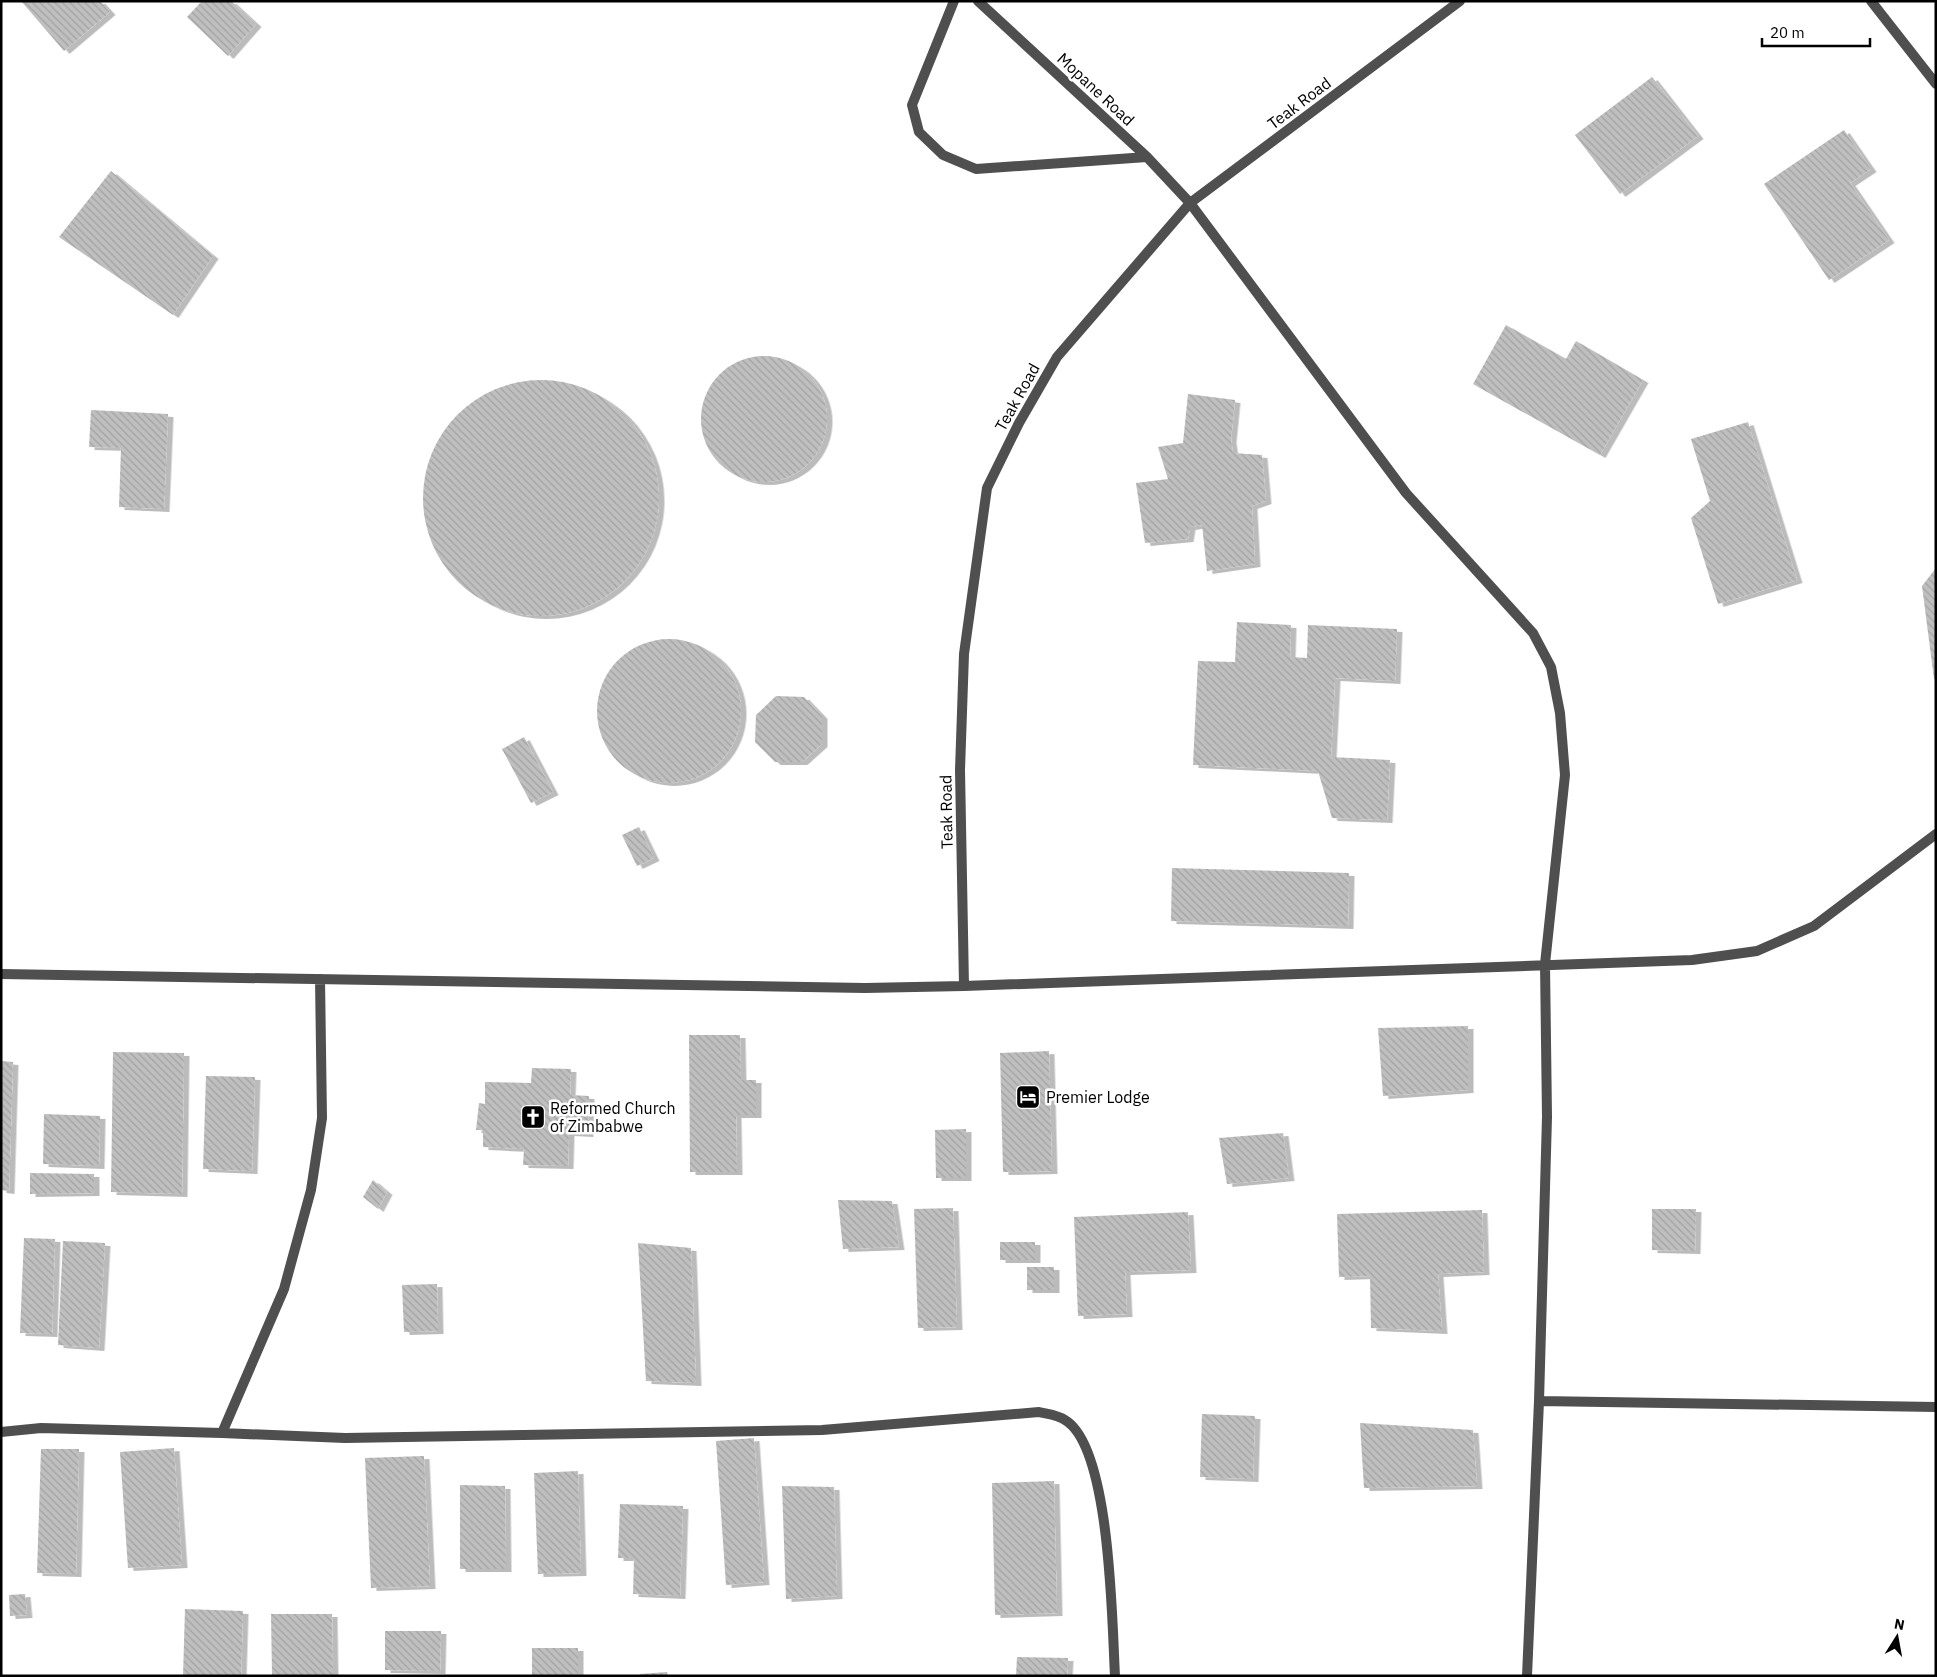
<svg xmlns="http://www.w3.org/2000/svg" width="1937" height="1677" font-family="'IBM Plex Sans',sans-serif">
<defs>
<pattern id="building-back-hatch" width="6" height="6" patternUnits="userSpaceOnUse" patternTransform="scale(1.25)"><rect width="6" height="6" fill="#bfbfbf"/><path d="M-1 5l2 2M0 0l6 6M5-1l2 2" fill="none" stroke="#a2a2a2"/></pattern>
<filter id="shadow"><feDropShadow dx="5.5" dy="3" stdDeviation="0" flood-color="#0004"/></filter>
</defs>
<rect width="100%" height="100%" fill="#fff"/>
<path fill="url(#building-back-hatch)" filter="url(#shadow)" d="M21 1H100L110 12 64 51Z
M202 1H231L256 24 228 56 187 17Z
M1652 77 1698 136 1620 194 1575 135Z
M1844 130 1871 169 1850 183 1889 240 1829 280 1764 184Z
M111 171 213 256 173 315 59 237Z
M1506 325 1566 359 1576 341 1643 380 1600 455 1473 384Z
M701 419a63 63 0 1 1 126 0a63 63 0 1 1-126 0Z
M423 498a118 118 0 1 1 236 0a118 118 0 1 1-236 0Z
M1188 394 1235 400 1231 440 1233 453 1262 455 1266 501 1252 506 1255 564 1207 571 1202 525 1190 527 1188 539 1145 543 1136 483 1168 479 1158 447 1183 443Z
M91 410 168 414 164 509 119 507 121 448 89 447Z
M1748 422 1797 580 1718 604 1691 518 1710 501 1691 439Z
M1936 568V679H1934L1922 586Z
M1237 622 1291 625 1290 657 1307 658 1308 625 1397 629 1395 681 1335 678 1331 757 1390 760 1387 820 1332 818 1318 771 1193 765 1198 661 1235 662Z
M597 711a72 72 0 1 1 144 0a72 72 0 1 1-144 0Z
M776 696 804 697 822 716V744L802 762H775L755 742 756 715Z
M524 737 553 792 531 803 502 749Z
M639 827 654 858 637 866 622 835Z
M1172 868 1349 873 1348 926 1171 921Z
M1468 1026V1090L1383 1096 1378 1028Z
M689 1035H740L741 1080H756V1115H736L737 1172H690Z
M1049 1051 1052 1171 1003 1172 1000 1053Z
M113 1052 184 1053 182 1194 111 1192Z
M1 1061 13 1062 9 1191 1 1190Z
M532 1068 571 1069 570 1095 589 1096 588 1134 569 1133 568 1166 523 1165 524 1149 483 1147V1130H476L479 1103 485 1104V1082L531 1083Z
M206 1076 255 1077 252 1171 203 1169Z
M44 1114 100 1116 99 1166 43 1164Z
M966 1129V1178H936L935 1130Z
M1283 1133 1289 1178 1227 1184 1219 1138Z
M30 1173 94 1174V1193L30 1194Z
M373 1180 387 1192 378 1209 363 1197Z
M838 1200 892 1201 899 1247 843 1249Z
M953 1208 957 1327 918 1328 914 1209Z
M1652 1209H1696L1695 1251 1652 1250Z
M1482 1210 1484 1272 1438 1274 1442 1331 1371 1328 1370 1276 1339 1277 1337 1214Z
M1188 1212 1191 1270 1125 1272 1127 1314 1078 1316 1074 1217Z
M24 1238 55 1239 52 1334 20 1333Z
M63 1241 105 1243 99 1348 58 1345Z
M1000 1242H1035V1260H1000Z
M638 1243 691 1248 696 1383 646 1381Z
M1027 1267H1054V1290H1027Z
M437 1284 438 1331 404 1332 402 1285Z
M1202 1414 1255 1416 1253 1479 1200 1477Z
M1360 1423 1473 1430 1477 1486 1364 1488Z
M754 1438 764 1582 726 1585 716 1441Z
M174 1448 182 1565 128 1568 120 1452Z
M41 1449H79L76 1574 37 1573Z
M424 1456 430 1586 371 1588 365 1458Z
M578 1471 581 1573 538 1574 534 1473Z
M1054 1481 1057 1613 995 1615 992 1483Z
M460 1485 505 1486 506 1569H460Z
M782 1486 834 1487 837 1596 786 1599Z
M620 1504 683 1506 680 1596 633 1594 634 1558H618Z
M25 1594 27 1615 10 1616 9 1595Z
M185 1609 243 1611 241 1676H183Z
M271 1614H332L333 1676H272Z
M385 1631H441L440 1671 385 1670Z
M532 1648H578V1676H532Z
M1017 1657 1068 1658 1067 1676H1016Z
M667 1672 668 1676H640V1674Z"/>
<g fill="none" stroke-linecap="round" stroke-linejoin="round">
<path stroke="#4f4f4f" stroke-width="10" d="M954 1 912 105 919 132 943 155 976 169 1147 157
M978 1 1147 157 1190 203 1406 493 1533 633 1551 667 1560 713 1565 775 1545 964 1547 1117 1539 1401 1527 1676
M1871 1 1936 84
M1 974 865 988 964 986 1692 960 1757 951 1814 926 1936 834
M964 986 960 770 964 654 987 488 1019 423 1057 357 1190 203 1460 1
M1539 1401 1936 1407
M1 1432 41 1428 222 1433 345 1438 822 1430 1039 1412C1047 1414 1058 1415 1065 1420 1111 1447 1112 1624 1115 1676
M222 1433 284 1289 311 1190 322 1118 320 979"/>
</g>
<defs>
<symbol id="hotel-square" viewBox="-11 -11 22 22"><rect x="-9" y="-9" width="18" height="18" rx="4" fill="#000" stroke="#fff"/><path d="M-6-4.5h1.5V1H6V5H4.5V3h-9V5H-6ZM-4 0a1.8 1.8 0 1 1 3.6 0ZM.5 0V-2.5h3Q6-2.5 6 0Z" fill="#fff"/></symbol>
<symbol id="church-square" viewBox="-11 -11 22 22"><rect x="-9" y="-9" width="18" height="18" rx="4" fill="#000" stroke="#fff"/><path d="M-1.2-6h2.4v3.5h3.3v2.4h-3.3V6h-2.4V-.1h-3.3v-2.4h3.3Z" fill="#fff"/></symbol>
</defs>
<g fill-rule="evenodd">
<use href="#hotel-square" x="1014" y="1083" width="28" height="28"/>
<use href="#church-square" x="519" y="1103" width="28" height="28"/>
</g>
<g text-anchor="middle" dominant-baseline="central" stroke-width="5" stroke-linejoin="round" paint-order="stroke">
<g font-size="16" fill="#000" stroke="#fff">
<text transform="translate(1096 89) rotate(43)">Mopane Road</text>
<text transform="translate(1299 103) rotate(-37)">Teak Road</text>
<text transform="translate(1017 397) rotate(-61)">Teak Road</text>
<text transform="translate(946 812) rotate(-91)">Teak Road</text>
</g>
<g font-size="16" fill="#000" stroke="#fff" text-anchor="start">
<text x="1046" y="1097">Premier Lodge</text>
<text x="550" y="1108">Reformed Church<tspan x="550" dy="18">of Zimbabwe</tspan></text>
</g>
</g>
<rect width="1937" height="1677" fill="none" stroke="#000000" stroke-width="5"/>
<g transform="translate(1897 1637) rotate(11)" stroke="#ffffff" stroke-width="4" paint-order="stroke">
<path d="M0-4L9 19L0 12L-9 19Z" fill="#000000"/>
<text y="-8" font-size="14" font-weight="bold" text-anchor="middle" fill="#000000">N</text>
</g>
<path d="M1762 38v8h108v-8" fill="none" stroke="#000000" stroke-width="2.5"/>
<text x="1770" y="38" font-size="15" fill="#000000" stroke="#ffffff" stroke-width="4" paint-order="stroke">20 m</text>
</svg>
